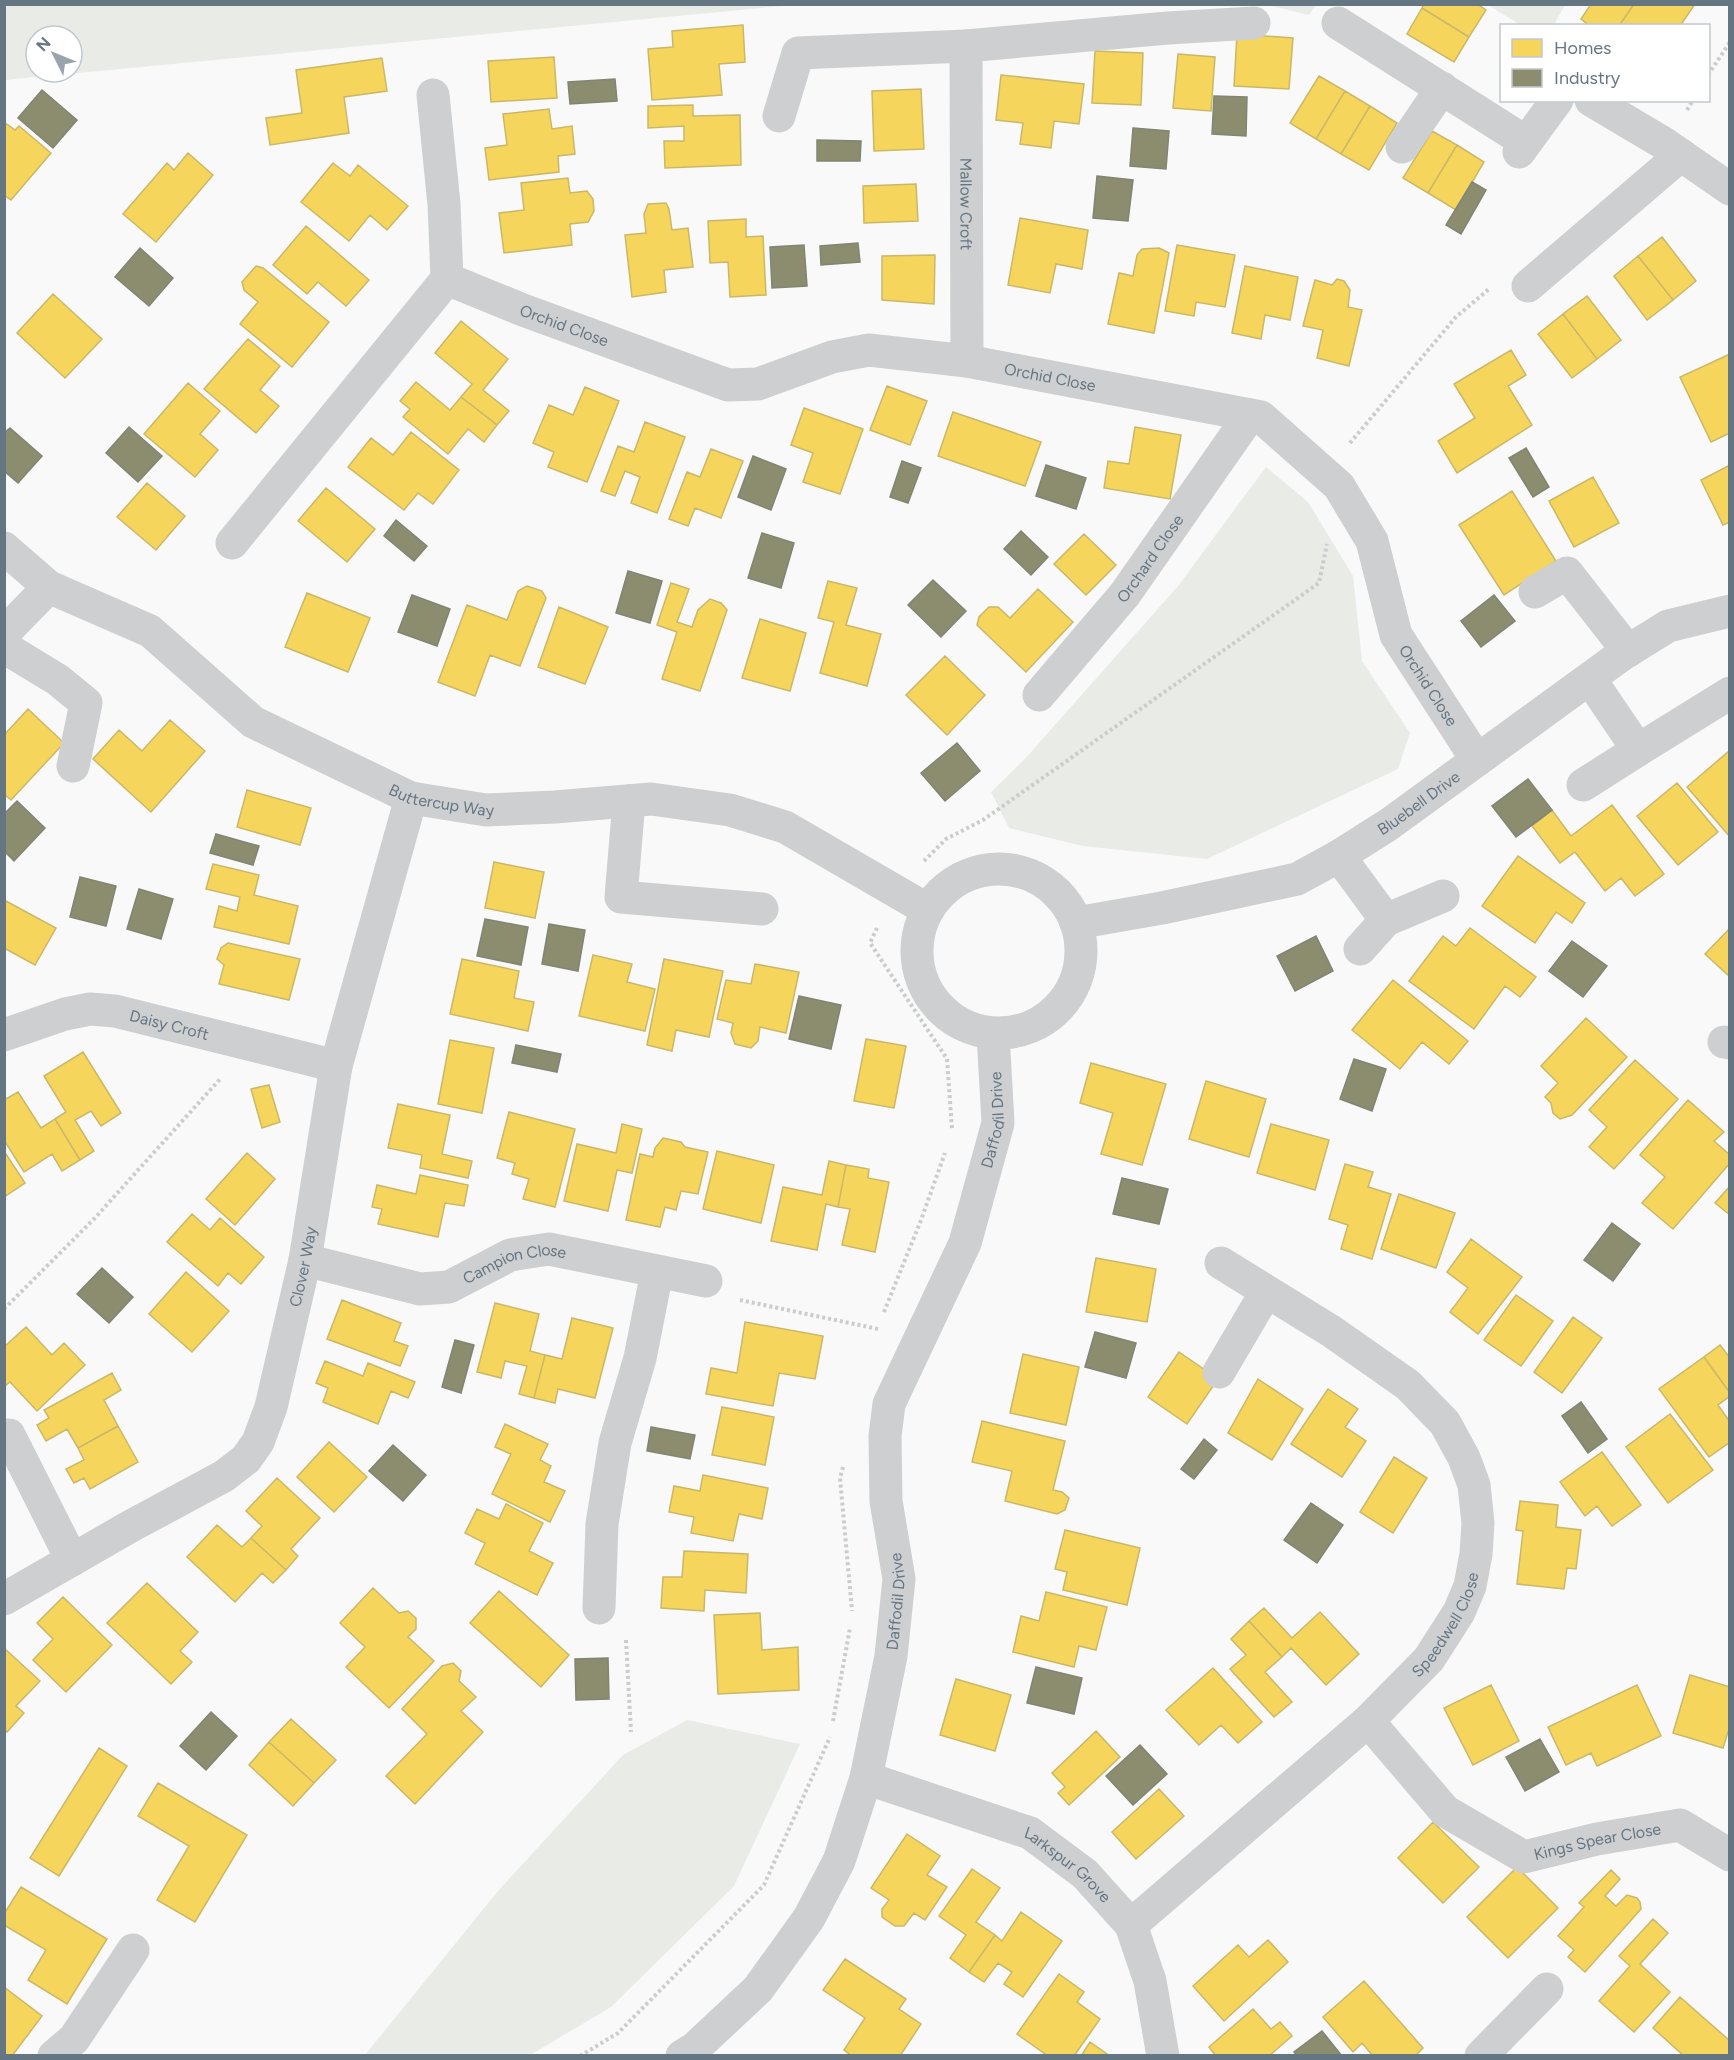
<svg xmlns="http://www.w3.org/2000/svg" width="1734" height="2060" font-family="Figtree,sans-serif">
<rect width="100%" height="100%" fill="#f9f9f9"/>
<path fill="#e8ebe6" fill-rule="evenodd" d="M5 4H792V5L5 80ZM36 36H72V72H36Z
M1268 5 1316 4V5L1309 15Z
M1488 5H1565L1553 26 1521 25Z
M1266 467 1308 502 1353 576 1362 661 1410 733 1398 769 1207 859 1083 846 1009 828 991 792 1024 760 1178 586Z
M687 1720 800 1744 734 1886 611 2007 530 2055H365L498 1891 623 1755Z"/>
<path fill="#f6d55c" stroke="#cab868" stroke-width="1.5" d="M1424 4H1477L1486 10 1469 37 1422 8Z
M1591 4H1634L1619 26H1590L1581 19Z
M1634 4H1695L1680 26H1619Z
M1422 8 1469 37 1454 62 1407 34Z
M743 25 745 62 719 64 722 95 652 100 648 49 673 47 672 31Z
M1237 34 1293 38 1289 89 1234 86Z
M1095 51 1143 53 1141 105 1092 103Z
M1178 54 1215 57 1211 111 1173 108Z
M554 57 557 98 491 102 488 61Z
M382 58 387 91 344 97 349 133 270 145 266 118 302 113 296 70Z
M1001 75 1084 84 1079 124 1054 121 1051 148 1020 144 1023 123 996 120Z
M1319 76 1345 91 1316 139 1290 123Z
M921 89 924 149 874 151 872 91Z
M1345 91 1370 106 1341 154 1316 139Z
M693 105V116L740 115 741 165 665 168 664 141H684V126L648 128V106Z
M1370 106 1397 123 1369 170 1341 154Z
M549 109 552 129 572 126 575 154 558 156 559 172 489 180 485 148 507 145 503 114Z
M4 122 15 130 19 126 51 153 11 200 4 195Z
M1432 131 1457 145 1428 193 1403 178Z
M1457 145 1484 162 1456 210 1428 193Z
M188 153 213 175 156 242 123 214 167 163 174 170Z
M333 163 350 176 358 165 408 206 387 230 370 215 349 241 301 202Z
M568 178 570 193 587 191 593 199 594 211 588 222 570 224 572 245 504 253 499 213 524 210 521 183Z
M916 184 918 221 864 223 863 186Z
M666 203 669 209 672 230 688 228 693 267 664 270 666 292 632 297 625 235 646 233 644 214 648 204Z
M1020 218 1088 230 1082 269 1056 264 1050 293 1008 285Z
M746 219V237L763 236 766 295 730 297 728 262 710 263 708 221Z
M306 226 369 280 346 306 318 282 307 294 273 265Z
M1662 237 1696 281 1673 300 1638 256Z
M1177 245 1235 255 1225 307 1196 302 1194 316 1165 311Z
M1159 248 1169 253 1154 333 1108 324 1119 273 1133 276 1137 255 1142 249Z
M935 255 934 304 882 300V256Z
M1638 256 1673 300 1647 320 1614 276Z
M256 266 263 268 329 322 292 367 240 324 258 302 244 290 242 282Z
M1245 266 1298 277 1290 320 1265 315 1261 339 1232 333Z
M1337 279 1344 281 1350 290 1348 307 1362 310 1349 366 1317 358 1323 330 1303 326 1315 280 1332 285Z
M53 294 102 339 65 378 17 333Z
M1587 296 1621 340 1597 359 1563 314Z
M1563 314 1597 359 1572 378 1538 334Z
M461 321 508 359 483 390 509 411 497 425 461 397 472 384 435 353Z
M248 339 280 366 260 390 279 406 256 433 204 389Z
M1511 350 1526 375 1508 386 1532 425 1457 473 1438 441 1475 418 1454 384Z
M1730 354V433L1711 442 1680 377Z
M416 382 450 410 461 397 497 425 484 442 468 429 448 454 403 417 410 409 400 401Z
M188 383 220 411 200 434 218 450 195 477 144 434Z
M887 386 927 401 910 445 870 430Z
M585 387 619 401 587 482 548 467 554 452 533 443 549 405 573 415Z
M804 408 863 429 840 494 803 482 813 453 791 445Z
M953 412 1041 442 1025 486 938 456Z
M645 422 685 437 657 513 631 503 640 477 625 471 615 496 601 491 618 446 634 452Z
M1135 427 1181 435 1170 499 1104 488 1108 461 1129 464Z
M411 432 459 470 433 504 418 493 404 510 348 467 371 438 393 455Z
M711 449 743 461 721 518 695 508 688 526 669 519 687 472 700 477Z
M1730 465V522L1723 525 1701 480Z
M1593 477 1619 523 1574 547 1549 501Z
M147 483 185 516 156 550 117 517Z
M326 488 375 529 347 562 298 521Z
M1512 491 1556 561 1504 595 1459 525Z
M1084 534 1116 565 1086 595 1054 564Z
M828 581 857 588 846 625 881 634 867 686 820 673 834 622 818 618Z
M671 583 689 589 677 622 692 627 698 610 710 599 721 603 727 610 700 691 662 679 677 632 657 625Z
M527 586 542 591 546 598 520 666 490 655 475 696 438 682 467 605 507 620 518 591Z
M1038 589 1073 622 1026 672 977 625 979 617 989 607H998L1010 618Z
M307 593 370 618 348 672 285 647Z
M559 607 608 627 585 684 538 667Z
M760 619 806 633 790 691 742 678Z
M945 656 985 695 947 735 906 695Z
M28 709 64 743 11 800 4 794V735Z
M170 720 205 751 151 812 93 759 119 730 142 751Z
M1729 751 1730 752V837L1687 787Z
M1677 783 1718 832 1678 865 1637 816Z
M247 790 311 808 300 845 237 827Z
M1612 805 1664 874 1635 896 1621 878 1605 891 1575 852 1560 863 1532 826 1552 810 1571 836Z
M1518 856 1585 903 1572 923 1556 912 1535 943 1482 906Z
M494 862 544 872 535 918 485 908Z
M213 864 259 875 254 895 298 906 289 944 214 927 219 906 237 911 240 897 206 889Z
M4 900 56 928 35 965 4 948Z
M1470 928 1536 977 1520 997 1505 986 1474 1029 1409 981 1443 936 1456 946Z
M1730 928V977L1705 954Z
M228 943 300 959 289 1000 219 984 224 965 217 959 221 948Z
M593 955 632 964 627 982 655 989 645 1031 579 1016Z
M462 959 519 971 514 998 534 1002 528 1031 450 1014Z
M664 959 723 971 709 1037 676 1030 672 1051 647 1045Z
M755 964 799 972 786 1033 760 1027 758 1041 751 1048 735 1044 731 1033 733 1023 717 1019 726 980 751 984Z
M1393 980 1468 1041 1449 1064 1422 1042 1400 1069 1352 1030Z
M1586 1018 1627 1057 1572 1115 1560 1119 1553 1113 1551 1103 1545 1097 1558 1083 1541 1066Z
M866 1039 906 1046 894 1108 854 1101Z
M450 1040 494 1048 482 1113 438 1104Z
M83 1052 121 1113 101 1126 91 1111 75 1120 94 1151 80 1160 55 1119 66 1112 44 1076Z
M1635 1060 1678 1099 1614 1169 1589 1147 1607 1127 1589 1110Z
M1091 1063 1166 1084 1142 1165 1101 1154 1113 1113 1080 1103Z
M1206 1081 1266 1099 1249 1157 1189 1139Z
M269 1085 280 1122 262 1128 251 1089Z
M18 1092 41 1128 55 1119 80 1160 62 1171 52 1154 24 1172 4 1140V1100Z
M1688 1100 1724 1132 1714 1141 1730 1155V1163L1673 1229 1642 1203 1665 1177 1640 1155Z
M398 1104 450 1115 442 1154 472 1161 468 1178 420 1168 422 1155 388 1148Z
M509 1112 575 1129 555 1207 523 1199 529 1179 512 1174 515 1163 497 1158Z
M622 1124 642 1129 632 1173 617 1170 608 1211 564 1201 577 1144 616 1153Z
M1271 1124 1329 1140 1315 1190 1257 1173Z
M663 1138 681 1142 685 1147 708 1152 698 1194 681 1191 676 1210 665 1207 660 1227 626 1220 640 1154 653 1157 655 1148Z
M4 1151 25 1183 4 1197Z
M717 1151 774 1165 761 1223 703 1209Z
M247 1153 275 1179 235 1225 206 1199Z
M829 1161 846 1165 838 1207 826 1204 817 1250 771 1241 783 1187 822 1195Z
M1345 1164 1373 1172 1368 1187 1391 1194 1372 1259 1341 1249 1348 1225 1329 1219Z
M846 1165 869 1169 868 1178 889 1182 875 1252 842 1245 850 1209 838 1207Z
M420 1175 468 1185 464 1206 445 1203 438 1237 378 1224 382 1209 372 1207 377 1185 416 1194Z
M1730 1186V1215L1715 1203Z
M1399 1194 1455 1213 1436 1268 1381 1249Z
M192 1214 210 1230 220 1218 264 1257 241 1284 228 1273 218 1286 167 1242Z
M1471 1239 1522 1277 1478 1334 1450 1312 1468 1288 1447 1272Z
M1096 1258 1156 1269 1147 1322 1086 1312Z
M186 1272 229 1311 192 1352 149 1314Z
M1516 1295 1553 1321 1521 1366 1484 1340Z
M342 1300 401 1323 394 1341 408 1346 400 1366 327 1339Z
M495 1303 539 1314 530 1351 545 1355 534 1398 519 1394 527 1366 505 1361 501 1378 477 1372Z
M1573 1317 1602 1338 1562 1393 1534 1372Z
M572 1318 613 1328 595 1398 558 1389 555 1403 534 1398 545 1355 562 1359Z
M745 1322 823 1336 815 1379 779 1373 773 1406 706 1394 711 1368 737 1373Z
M26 1327 52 1355 64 1343 85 1365 37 1411 10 1382 4 1387V1347Z
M1720 1345 1730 1358V1393L1704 1357Z
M1179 1352 1218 1379 1187 1424 1148 1397Z
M1023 1354 1079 1367 1066 1425 1010 1413Z
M1704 1357 1730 1393V1396L1718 1405 1730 1422V1442L1709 1457 1659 1389Z
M325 1361 363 1376 368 1363 415 1382 408 1398 391 1391 378 1424 323 1402 328 1388 316 1383Z
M112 1373 121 1390 104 1400 118 1426 78 1448 67 1429 46 1441 37 1425 49 1418 44 1410Z
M1258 1379 1303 1409 1272 1460 1228 1433Z
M1328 1389 1358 1409 1345 1427 1366 1441 1342 1477 1291 1444Z
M722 1407 774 1417 765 1465 712 1455Z
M1670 1414 1713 1470 1668 1503 1626 1447Z
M982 1421 1065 1441 1053 1490 1062 1492 1069 1498 1065 1510 1057 1514 1005 1501 1012 1471 972 1462Z
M505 1424 548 1444 540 1460 551 1466 544 1482 565 1491 550 1522 492 1494 511 1454 495 1447Z
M118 1426 138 1462 90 1489 84 1478 74 1483 66 1469 84 1460 78 1448Z
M329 1442 367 1477 334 1512 297 1477Z
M1602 1452 1641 1505 1612 1526 1597 1506 1585 1516 1560 1482Z
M1394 1457 1427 1478 1393 1533 1360 1512Z
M703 1475 768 1488 762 1519 739 1514 733 1541 691 1533 694 1517 669 1512 674 1486 700 1491Z
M277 1478 320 1518 291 1549 298 1556 286 1570 251 1538 262 1526 246 1511Z
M1520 1501 1558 1505 1556 1527 1581 1530 1576 1569 1567 1568 1564 1589 1517 1584 1523 1531 1516 1530Z
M506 1504 543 1523 529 1551 553 1563 537 1595 475 1564 485 1543 465 1533 477 1509 499 1519Z
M217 1525 242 1547 251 1538 286 1570 273 1583 262 1573 235 1602 187 1557Z
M1065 1530 1140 1548 1127 1605 1063 1590 1067 1572 1055 1569Z
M684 1551 748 1554 746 1593 705 1590 704 1611 661 1608 663 1577H682Z
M147 1583 198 1632 180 1651 192 1662 171 1684 107 1623Z
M373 1588 399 1613 408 1611 416 1618V1629L408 1637 434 1661 389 1708 346 1667 365 1647 340 1623Z
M499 1591 569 1655 541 1687 470 1623Z
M1046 1592 1107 1607 1096 1650 1079 1646 1074 1667 1013 1652 1021 1616 1039 1621Z
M63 1597 112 1645 66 1692 33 1660 53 1639 37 1623Z
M1264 1608 1292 1638 1320 1612 1359 1654 1326 1685 1291 1648 1282 1657 1249 1621Z
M760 1613 762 1650 798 1647 799 1690 718 1694 714 1615Z
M1249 1621 1282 1657 1265 1672 1292 1702 1274 1717 1230 1669 1246 1655 1231 1639Z
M4 1648 40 1681 16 1706 24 1713 7 1732 4 1730Z
M453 1663 461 1671 459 1681 476 1697 461 1711 483 1732 415 1804 386 1776 427 1734 402 1709 442 1666Z
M1213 1668 1262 1722 1238 1743 1221 1725 1199 1745 1166 1710Z
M1690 1675 1730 1687V1726L1723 1748 1673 1733Z
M956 1679 1011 1695 995 1751 940 1735Z
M1491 1685 1519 1741 1473 1765 1444 1708Z
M1637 1685 1661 1736 1597 1766 1591 1753 1566 1765 1548 1727Z
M291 1719 336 1760 314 1783 269 1742Z
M1096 1731 1120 1757 1069 1805 1058 1793 1065 1787 1052 1773Z
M269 1742 314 1783 293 1806 249 1765Z
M99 1748 127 1766 59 1876 30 1858Z
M158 1783 247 1835 195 1922 157 1900 189 1846 138 1816Z
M1159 1789 1184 1816 1136 1859 1112 1832Z
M1433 1822 1479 1867 1443 1903 1398 1858Z
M907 1834 940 1856 927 1875 947 1887 925 1920 914 1913 904 1926H895L882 1917V1909L889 1900 871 1888Z
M1517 1867 1558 1908 1508 1958 1467 1917Z
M972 1869 1000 1888 976 1922 995 1935 969 1972 950 1958 966 1935 939 1916Z
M1611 1870 1620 1879 1605 1896 1616 1906 1627 1895 1637 1898 1640 1902 1641 1909 1585 1972 1568 1957 1574 1950 1558 1936 1584 1907 1579 1903Z
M21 1887 107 1939 67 2004 28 1980 46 1950 4 1925V1914Z
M1021 1912 1062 1941 1023 1997 1004 1984 1012 1972 998 1963 984 1982 969 1972 995 1935 1002 1941Z
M1653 1919 1668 1933 1640 1964 1670 1992 1634 2032 1599 2001 1630 1966 1619 1956Z
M1268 1940 1288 1962 1224 2021 1193 1986 1238 1945 1249 1957Z
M845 1959 906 1999 899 2009 921 2024 900 2056H852L844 2050 865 2018 823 1990Z
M1059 1974 1084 1992 1077 2002 1100 2019 1074 2056H1048L1017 2034Z
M1364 1981 1423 2048 1415 2056H1373L1362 2043 1353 2052 1323 2017Z
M4 1987 42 2016 12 2056H4Z
M1680 1997 1730 2041V2056H1684L1653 2028Z
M1253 2009 1271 2029 1280 2022 1292 2036 1269 2056H1216L1209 2047Z
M1090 2042 1110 2056H1081Z"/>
<path fill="#8c8c6e" stroke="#808574" stroke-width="1.5" d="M615 79 617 101 570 104 568 82Z
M42 90 77 120 53 148 18 118Z
M1214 96 1247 97 1246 136 1212 134Z
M1133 128 1169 131 1166 169 1130 166Z
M817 140 861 141 860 161H817Z
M1097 176 1133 180 1128 221 1093 218Z
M1472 182 1486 190 1461 234 1446 225Z
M858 243 860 262 821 265 820 246Z
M804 245 807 286 772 288 770 247Z
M140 248 173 278 149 306 115 277Z
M129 427 162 456 138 482 106 453Z
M10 428 42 456 18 483 4 471V433Z
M1526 448 1549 487 1533 497 1509 458Z
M753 456 786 469 771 510 738 497Z
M902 461 921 468 908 503 890 497Z
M1046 465 1086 478 1076 509 1036 496Z
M396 520 427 546 414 561 384 536Z
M1021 531 1048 557 1031 575 1004 549Z
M762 533 794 543 781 588 748 578Z
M628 571 662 581 650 623 616 613Z
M933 580 966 611 941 637 908 605Z
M412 595 450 609 437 646 398 632Z
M1494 595 1515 621 1481 647 1461 621Z
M957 743 980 771 945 801 921 773Z
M1528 779 1552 810 1516 837 1492 806Z
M17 801 45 828 14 861 4 851V814Z
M216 834 259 846 253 865 210 853Z
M80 877 116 886 106 926 70 917Z
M139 889 173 899 161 939 127 929Z
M485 919 528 927 521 965 477 956Z
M549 924 585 930 578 971 542 964Z
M1316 936 1333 971 1295 991 1277 956Z
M1572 941 1607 966 1583 997 1549 971Z
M799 996 841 1005 831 1049 789 1039Z
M516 1045 561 1054 557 1072 512 1063Z
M1354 1059 1386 1069 1372 1111 1340 1099Z
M1122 1178 1168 1189 1159 1224 1113 1214Z
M1612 1223 1640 1244 1613 1281 1584 1260Z
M102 1268 133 1297 109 1323 77 1294Z
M1095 1332 1136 1343 1126 1378 1085 1367Z
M455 1340 474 1345 461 1393 442 1387Z
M1581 1402 1607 1439 1588 1453 1562 1416Z
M651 1427 695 1435 690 1459 647 1451Z
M1204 1439 1217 1450 1194 1479 1181 1469Z
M393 1445 426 1475 403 1501 369 1471Z
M1311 1503 1343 1525 1317 1563 1284 1540Z
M608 1658 609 1699 576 1700 575 1659Z
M1036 1667 1082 1678 1074 1714 1027 1703Z
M211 1712 237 1736 206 1770 180 1746Z
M1540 1739 1559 1772 1525 1791 1506 1757Z
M1140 1745 1167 1774 1133 1805 1106 1776Z
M1322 2031 1342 2056H1297L1294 2052Z"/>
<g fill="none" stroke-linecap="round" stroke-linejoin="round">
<path stroke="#cbcccd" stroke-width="4" stroke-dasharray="3 3" stroke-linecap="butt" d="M1708 75 1730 42
M1687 110 1693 100
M1350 443 1456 317 1489 289
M924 861 946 839 983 820 1319 583 1327 544
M877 928 870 943 947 1059 952 1129
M740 1300 878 1329
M4 1309 94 1219 221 1078
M884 1312 921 1220 945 1153
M843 1467 840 1478 852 1611
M626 1640 631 1732
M833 1721 850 1628
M580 2056 618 2033 764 1885 830 1737"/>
<g stroke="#cecfd0" stroke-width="33">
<path d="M1338 23 1526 142"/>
<path id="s1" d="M966 46 967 361"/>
<path d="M1591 100 1665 144 1730 189"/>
<path d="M779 116 798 53 966 46 1168 28 1254 23"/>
<path d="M1402 147 1442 88"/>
<path d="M1519 152 1557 100"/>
<path id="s2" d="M447 279 523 310 728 385 758 384 832 357 869 350 967 361 1261 417 1339 486 1372 541 1396 635 1477 760"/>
<path d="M1528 286 1681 155"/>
<path d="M232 543 447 279 444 204 433 95"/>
<path id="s3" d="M4 548 49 587 150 631 253 722 411 798 486 810 555 807 651 799 730 810 785 827 928 910"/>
<path d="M1535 592 1567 573 1628 651"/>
<path d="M4 633 49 587"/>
<path d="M4 647 58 680 86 703 73 766"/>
<path d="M1590 679 1638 750 1730 693"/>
<path id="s4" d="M1039 695 1125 594 1250 415"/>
<path d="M1583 785 1638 750"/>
<path d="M629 801 621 897 762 909"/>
<path d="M1339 856 1386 920 1443 896"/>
<circle cx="999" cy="951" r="82"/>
<path id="s5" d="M1076 923 1162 908 1297 879 1339 856 1388 825 1623 654 1668 626 1730 611"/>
<path d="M1360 949 1386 920"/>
<path id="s6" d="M4 1035 65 1014 90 1009 115 1011 336 1066"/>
<path d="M1724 1042 1730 1043"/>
<path id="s7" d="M305 1260 420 1289 449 1287 510 1255 549 1249 706 1281"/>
<path d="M1219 1372 1266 1292"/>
<path d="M4 1435H9L72 1560"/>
<path id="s8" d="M4 1599 131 1526 224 1476 246 1459 258 1442 271 1407 305 1260 336 1066 411 798"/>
<path d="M599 1608 602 1524 615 1443 640 1358 657 1272"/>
<path id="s9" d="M1368 1721 1445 1811 1524 1857 1597 1839 1680 1825 1730 1855"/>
<path id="s10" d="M866 1778 1030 1833 1085 1874 1131 1925 1150 1981 1163 2056"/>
<path id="s11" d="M1131 1925 1368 1721 1429 1659 1459 1612 1470 1586 1476 1554 1478 1523 1474 1485 1464 1458 1445 1423 1408 1385 1331 1331 1221 1263"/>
<path d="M54 2056 74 2039 133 1950"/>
<path id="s12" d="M682 2056 695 2048 758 1989 809 1918 839 1861 866 1778 891 1656 899 1579 886 1501 885 1436 889 1404 965 1243 998 1123 993 1034"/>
<path d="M1481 2056 1547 1989"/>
</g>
</g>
<g text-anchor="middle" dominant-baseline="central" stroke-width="6" stroke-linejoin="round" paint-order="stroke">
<g font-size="16" fill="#657683" stroke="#fff">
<text stroke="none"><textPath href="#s1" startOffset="158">Mallow Croft</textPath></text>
<text stroke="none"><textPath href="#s2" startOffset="126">Orchid Close</textPath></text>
<text stroke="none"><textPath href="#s2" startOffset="630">Orchid Close</textPath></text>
<text stroke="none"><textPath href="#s4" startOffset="176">Orchard Close</textPath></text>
<text stroke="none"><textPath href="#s2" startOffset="1170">Orchid Close</textPath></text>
<text stroke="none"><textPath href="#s3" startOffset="513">Buttercup Way</textPath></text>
<text stroke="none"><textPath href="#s5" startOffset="369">Bluebell Drive</textPath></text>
<text stroke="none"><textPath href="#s6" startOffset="171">Daisy Croft</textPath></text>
<text stroke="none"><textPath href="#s12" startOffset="1024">Daffodil Drive</textPath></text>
<text stroke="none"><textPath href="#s8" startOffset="482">Clover Way</textPath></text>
<text stroke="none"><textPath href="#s7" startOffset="219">Campion Close</textPath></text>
<text stroke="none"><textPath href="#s12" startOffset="520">Daffodil Drive</textPath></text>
<text stroke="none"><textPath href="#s11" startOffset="438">Speedwell Close</textPath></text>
<text stroke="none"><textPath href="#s9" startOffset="285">Kings Spear Close</textPath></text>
<text stroke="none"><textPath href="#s10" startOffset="222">Larkspur Grove</textPath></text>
</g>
</g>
<rect width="1734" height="2060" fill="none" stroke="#657683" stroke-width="12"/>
<rect x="1500" y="24" width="210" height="78" fill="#ffffff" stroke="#c1c8cd" stroke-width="1.5"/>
<rect x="1512" y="39" width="30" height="18" fill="#f6d55c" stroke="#c1c8cd" stroke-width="1.5"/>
<text x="1554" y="54" font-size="18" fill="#657683">Homes</text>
<rect x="1512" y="69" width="30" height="18" fill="#8c8c6e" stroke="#c1c8cd" stroke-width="1.5"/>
<text x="1554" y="84" font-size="18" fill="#657683">Industry</text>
<g transform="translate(54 54) rotate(313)"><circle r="28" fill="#ffffff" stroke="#c1c8cd" stroke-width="1.5"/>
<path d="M0-4.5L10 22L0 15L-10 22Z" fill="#99a4ac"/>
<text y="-9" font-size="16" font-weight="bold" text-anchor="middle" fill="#657683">N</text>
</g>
</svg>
